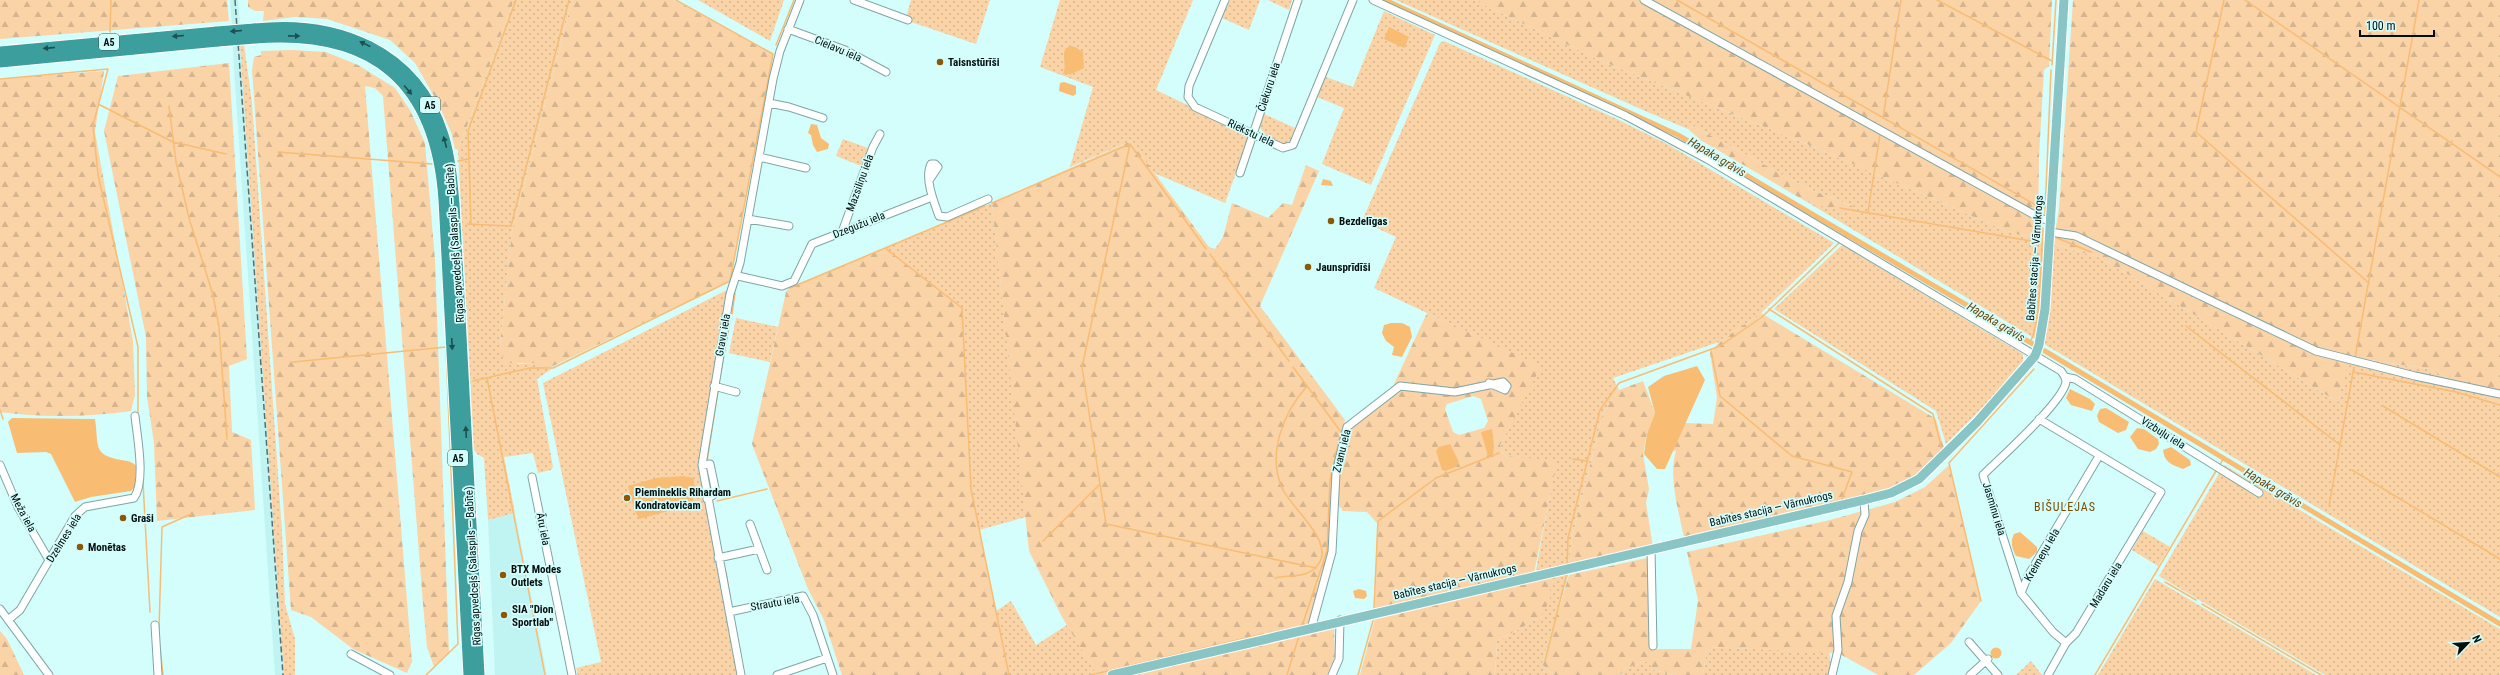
<svg xmlns="http://www.w3.org/2000/svg" width="2500" height="675" font-family="'Roboto Condensed',sans-serif">
<defs>
<pattern id="grass-dots" width="8" height="8" patternUnits="userSpaceOnUse"><rect width="8" height="8" fill="#fad3a7"/><path d="M2 2h.1M6 6h.1" fill="none" stroke="#d5b48f" stroke-width="1.8" stroke-linecap="round"/></pattern>
<pattern id="forest-firs" width="22" height="20" patternUnits="userSpaceOnUse"><rect width="22" height="20" fill="#fad3a7"/><path d="M5 1l3.5 6h-7zM16 11l3.5 6h-7z" fill="#d5b48f"/></pattern>
</defs>
<rect width="100%" height="100%" fill="#d4fefc"/>
<path fill="#c0f4f2" d="M230 0H238L240 26 232 27Z
M240 44 247 123 284 675H275L234 69 233 45Z
M515 513 547 675H495L488 520Z"/>
<path fill="url(#grass-dots)" d="M514 0H572L512 231 500 345 518 364 535 363 547 369 553 368 537 379 553 467 551 470 538 473 533 453 504 457 515 513 488 520 484 458 477 454 474 449 458 150Z
M698 0H784L770 41Z
M911 0H990L976 44 911 22 907 14Z
M1060 0H1193L1156 90 1250 135 1225 203 1154 173 1131 141 1070 167 1093 87 1040 67Z
M1230 0H1260L1249 30 1222 18Z
M1268 0H1292L1289 10Z
M1396 0H1474L1599 60 1814 147 2004 230 2101 258 2338 402 2349 357 2430 369 2500 405V617L1807 202 1855 214 1852 206 1807 188 1693 126 1688 129 1652 114Z
M1384 11 1435 35 1371 185 1322 164 1344 108 1317 97 1326 77 1353 87Z
M1444 41 1619 120 1669 145 1834 243 1761 313 1719 342 1613 378 1619 390 1603 413 1572 538 1568 576 1542 664 1553 675H1495L1497 641 1541 617 1551 571 1536 570 1556 462 1505 456 1500 445 1540 366 1374 288 1396 237 1362 221 1440 43Z
M244 44 252 103 282 532 285 604 295 639V675H284L240 45Z
M1264 114 1295 128 1290 141 1283 144 1264 134 1260 127Z
M843 139 868 148 861 166 836 156Z
M992 203 1026 517 979 530 971 489 885 248Z
M1842 245 2023 354V361L1989 401 1946 444 1936 411 1774 309Z
M727 290 699 469 738 675H578L576 668 601 662 543 383Z
M736 318 778 327 770 362 729 353Z
M2224 465 2500 629V675H2325L2159 576Z
M2143 531 2170 547 2158 566 2132 550Z
M2155 579 2316 675H2098Z
M1011 601 1036 645 1067 625 1096 673 1094 675H1009L995 612Z
M1707 647 1829 652 1831 665 1828 675H1703Z
M1644 661 1649 663 1654 670 1676 675H1620L1625 669Z
M2031 661 2042 675H2016Z"/>
<path fill="url(#forest-firs)" fill-rule="evenodd" d="M0 0H227L229 21 0 39Z
M248 0H514L458 150 455 149 451 132 438 103 415 63 390 40 327 19 295 17 263 21 264 11H255L248 7Z
M572 0H674L773 54 730 281 547 369 539 368 535 363H504L500 345 512 231Z
M1474 0H2052L2049 66 2044 70 2039 156 2038 240 2004 230 1814 147 1599 60Z
M2073 0H2500V405L2430 369 2350 357 2338 402 2101 258 2053 244 2059 210Z
M292 50 326 52 358 65 395 88 410 110 425 143 435 260 449 653 434 667 427 647 423 604 383 96 375 88 365 86 412 662 407 673 353 649 311 617 291 610 252 70 254 57 261 55V51Z
M229 63 247 359 229 366 232 432 251 440 255 510 157 521 154 443 147 397 146 337 104 131 118 76Z
M104 71 95 132 133 341 135 395 131 411C87 417 44 418 0 412V79Z
M1693 126 1807 188 1852 206 1856 215 1807 202 1702 141 1688 129Z
M1131 141 1209 247 1215 249 1223 237 1232 203 1268 218 1283 203 1292 205 1306 165 1319 171 1260 306 1345 420 1333 482 1330 552 1309 631 1334 628 1335 657 1327 675H1097L1062 617 1029 551 992 203Z
M885 248 962 308 971 489 1009 675H842L824 620 808 589 752 444 786 292 790 287Z
M1427 313 1541 366 1500 445 1505 456 1557 461 1534 573 1375 609 1377 523 1367 512 1342 511V509L1336 504 1339 473 1351 428 1401 389 1394 384ZM1473 396 1481 399 1488 421 1484 428 1459 435 1453 432 1445 409 1447 404Z
M1761 313 1936 419 1944 448 1916 476 1890 490 1684 538C1679 511 1668 478 1676 451H1673L1685 423 1713 424 1717 398 1710 353 1719 342Z
M1643 381 1655 413 1647 434 1643 454 1649 489 1646 503 1653 547 1569 566 1572 538 1603 413 1619 390Z
M1949 465 1981 601 1951 643 1914 675H1878L1838 653 1707 647 1703 675H1676L1654 670 1649 663 1644 661 1625 669 1620 675H1553L1542 664 1569 575 1647 558 1649 564 1655 649H1691L1698 600 1687 552 1830 520 1895 502 1925 487Z
M1551 576 1550 600 1541 617 1497 641 1495 675H1360L1376 615Z
M0 631 7 639 24 675H0Z"/>
<path fill="#f9bc73" d="M1389 27 1409 37 1404 48 1384 39Z
M1070 46 1075 47 1083 52 1084 68 1071 74H1063C1067 65 1062 58 1065 49Z
M1064 82 1076 86V94L1073 96 1059 91 1060 83Z
M811 124 817 125 821 138 829 144 828 149 817 152 813 145 811 135 808 133Z
M1323 179 1331 181 1333 186 1321 185Z
M1391 323H1402L1410 327 1412 337 1402 357 1392 355 1394 347 1386 341 1382 333 1384 325Z
M1697 366 1705 380 1665 469H1657L1644 454 1647 434 1655 413 1648 387 1664 376Z
M2070 389 2090 399 2095 404 2092 411 2071 405 2066 398Z
M2106 408 2129 422 2126 430 2118 433 2099 422 2097 416 2100 409Z
M12 418 95 419C99 445 92 455 121 460 128 461 131 461 136 466L135 486 131 491 91 497 75 502 51 454 46 452 17 453 8 422Z
M2137 428 2144 429 2158 439 2159 444 2156 449 2150 452 2138 449 2130 437Z
M1492 429 1494 446 1493 454 1488 456 1481 432Z
M1450 444 1459 462 1456 467 1445 471 1442 470 1436 451 1439 447Z
M2171 447 2190 460 2191 465 2183 469C2172 465 2164 462 2163 450Z
M683 476 694 478 693 504 639 519 634 509 628 486 656 478Z
M2020 532 2037 547V552L2029 559 2016 556C2012 548 2010 542 2014 534Z
M1359 589 1366 591 1367 596 1364 599 1355 598 1353 591Z
M1990.5 653a5.5 5.5 0 1 1 11 0a5.5 5.5 0 1 1-11 0Z"/>
<g fill="none" stroke-linecap="round" stroke-linejoin="round">
<path stroke="#f9bc73" stroke-width="1.5" d="M1677 0 2041 208H2045
M1937 0 2052 61
M2224 0 2196 132 2369 283
M2245 0 2500 177
M110 32 111 0
M776 45 794 0
M2052 65 2056 0
M0 79 108 69 93 125 98 175 138 347V414
M98 104 173 142 226 154
M169 106 176 162 189 218 213 295 219 327 227 439
M1883 118 1901 0
M1130 144 1206 249
M2450 146 2452 141
M278 152 432 164
M458 161 468 159
M992 203 1130 144
M1840 208 2031 241
M1868 212 1880 134
M2045 214 2051 70
M471 223 468 131 516 0
M467 224 511 226 569 0
M1844 238 1849 234
M2057 238 2091 252
M885 248 962 308 971 489 1009 675
M1210 254 1289 361
M790 288 985 206
M1769 309 1933 414 1942 450
M732 314 735 293
M2186 326 2340 445
M2030 342C2041 326 2041 252 2043 228
M1711 351 1720 396 1792 456 1852 472 1842 499
M2355 358 2419 0
M293 362 446 347 458 644 426 675
M1293 367 1341 432 1330 480 1327 551 1302 626
M2353 372 2456 392 2500 405
M487 378 545 675
M473 381 530 368H553L730 281 773 54 676 0
M719 383 730 321
M2383 406 2500 477
M0 410 3 419
M1573 459 1587 461
M707 461 718 391
M2220 465 2223 459
M706 470 707 475
M2352 470 2500 559
M143 482 150 612
M1100 484 1106 524 1316 568
M717 501 767 489
M2329 506 2354 367
M1043 541 1100 484 1082 367 1130 144
M1567 565 1568 538 1600 410 1619 383 1720 346 1762 317 1840 242
M726 572 730 596
M1275 578C1288 575 1305 578 1315 568 1340 545 1292 510 1282 488 1267 454 1283 413 1307 386
M2165 582 2196 600
M1981 601 1949 463 2034 369
M2202 604 2321 675
M1374 608 1378 521 1436 478 1499 453
M159 629 162 527 191 514
M160 647 163 675
M1545 661 1567 573
M1091 675 1263 634
M1287 675 1299 636
M1358 675 1374 617
M2095 675 2216 471"/>
<path stroke="#f9bc73" stroke-width="5" d="M1385 0 1678 135 2033 344
M2045 351 2500 624"/>
<defs>
<path id="minor" d="M854 0 908 20
M1225 0 1189 86 1188 97 1195 107 1283 148 1293 145 1353 0
M1373 0 1626 116 1707 159 2061 371C2064 375 2066 378 2066 382 2063 402 2000 458 1983 475L2021 593 2053 632 2066 643
M1644 0 2040 218 2050 221
M788 29 845 50 886 72
M769 103 789 107 823 118
M759 157 806 168
M1240 173 1298 0
M930 179 938 167 935 164H931C924 178 934 202 939 216L947 217 988 199
M748 219 789 226
M842 232 873 147 880 134
M2050 232 2076 236 2316 351 2415 376 2500 394
M738 276 782 286 794 281 812 244 932 197
M2065 377 2075 379 2259 493
M714 386 736 392
M2039 419 2161 492 2076 633 2066 643 2048 675
M0 465 18 507 49 560
M702 465 710 464 716 493 707 499
M532 477 572 675
M750 524 767 570
M1651 549 1653 646
M718 558 759 549
M2021 593 2028 576 2099 456
M0 609 49 675
M729 612 803 596 813 615 833 675
M8 620 20 610 75 516 85 507 134 498C146 481 137 436 135 416
M155 625 158 675
M1311 629 1332 552 1336 473 1347 427 1400 386 1455 392 1503 382 1507 386 1505 390 1489 383
M1969 642 1998 675
M351 654 390 675
M741 675 702 465 730 294 740 263 773 79 780 51 800 0
M777 675 827 658
M1332 675 1339 659 1340 620
M1832 675 1838 650 1836 616 1848 582 1858 531 1865 515 1864 500
M1970 675 1988 659"/>
<path id="major" d="M1112 675 1864 500 1891 493 1919 479 1977 422 2035 356 2039 345 2045 309 2064 0"/>
<path id="highway" d="M254 29C337 20 416 50 443 135 450 157 452 181 454 204L479 675
M255 38C373 29 436 81 444 200L469 675
M0 52 217 32
M0 62 218 41"/>
</defs>
<use href="#minor" stroke="#7ea5a4" stroke-width="9"/>
<use href="#major" stroke="#fff" stroke-width="11"/>
<use href="#highway" stroke="#fff" stroke-width="13"/>
<use href="#minor" stroke="#fff" stroke-width="7"/>
<use href="#major" stroke="#8ac5c5" stroke-width="9"/>
<use href="#highway" stroke="#3c9f9e" stroke-width="11"/>
<path stroke="#57706f" stroke-width="1.5" stroke-dasharray="6 3" stroke-linecap="butt" d="M235 0 283 675"/>
<defs>
<path id="highway-bridge" d="M217 32 254 29
M218 41 255 38"/>
</defs>
<use href="#highway-bridge" stroke="#fff" stroke-width="13" stroke-linecap="butt"/>
<use href="#highway-bridge" stroke="#3c9f9e" stroke-width="11"/>
</g>
<defs><path id="oneway-solid" d="M-6-.8H1V-3.2L6.5 0L1 3.2V.8H-6Z"/></defs>
<g fill="#1c504f">
<use href="#oneway-solid" transform="translate(236 31) rotate(175)"/>
<use href="#oneway-solid" transform="translate(178 36) rotate(175)"/>
<use href="#oneway-solid" transform="translate(294 36) rotate(1)"/>
<use href="#oneway-solid" transform="translate(365 44) rotate(-154)"/>
<use href="#oneway-solid" transform="translate(49 48) rotate(175)"/>
<use href="#oneway-solid" transform="translate(408 90) rotate(50)"/>
<use href="#oneway-solid" transform="translate(445 142) rotate(-105)"/>
<use href="#oneway-solid" transform="translate(452 344) rotate(87)"/>
<use href="#oneway-solid" transform="translate(466 432) rotate(-93)"/>
</g>
<g fill="#8c5805" stroke="#d4fefc" stroke-width="1.5">
<circle cx="940" cy="62" r="4"/>
<circle cx="1331" cy="221" r="4"/>
<circle cx="1308" cy="267" r="4"/>
<circle cx="627" cy="498" r="4"/>
<circle cx="123" cy="518" r="4"/>
<circle cx="80" cy="547" r="4"/>
<circle cx="503" cy="575" r="4"/>
<circle cx="504" cy="615" r="4"/>
</g>
<g text-anchor="middle" dominant-baseline="central" stroke-width="3.5" stroke-linejoin="round" paint-order="stroke">
<g fill="#d4fefc" stroke="#415756" stroke-width="1">
<rect x="99" y="34" width="20" height="16" rx="3"/>
<rect x="420" y="97" width="20" height="16" rx="3"/>
<rect x="448" y="450" width="20" height="16" rx="3"/>
</g>
<g font-size="10" font-weight="bold" fill="#020f0f">
<text x="109" y="42">A5</text>
<text x="430" y="105">A5</text>
<text x="458" y="458">A5</text>
</g>
<g font-size="11" fill="#020f0f" stroke="#d4fefc">
<text transform="translate(838 49) rotate(23)">Cielavu iela</text>
<text transform="translate(1269 87) rotate(-72)">Čiekuru iela</text>
<text transform="translate(1251 133) rotate(25)">Riekstu iela</text>
<text transform="translate(860 183) rotate(-70)">Mazsiliņu iela</text>
<text transform="translate(859 225) rotate(-22)">Dzegužu iela</text>
<text transform="translate(455 243) rotate(-94)">Rīgas apvedceļš (Salaspils — Babīte)</text>
<text transform="translate(2035 258) rotate(-86)">Babītes stacija — Vārnukrogs</text>
<text transform="translate(723 335) rotate(-80)">Gravu iela</text>
<text transform="translate(2163 433) rotate(32)">Vizbuļu iela</text>
<text transform="translate(1342 451) rotate(-76)">Zvanu iela</text>
<text transform="translate(1771 509) rotate(-13)">Babītes stacija — Vārnukrogs</text>
<text transform="translate(1994 509) rotate(73)">Jasmīnu iela</text>
<text transform="translate(23 513) rotate(62)">Meža iela</text>
<text transform="translate(543 529) rotate(79)">Āru iela</text>
<text transform="translate(64 538) rotate(-58)">Dzelmes iela</text>
<text transform="translate(2042 555) rotate(-60)">Kreimeņu iela</text>
<text transform="translate(473 566) rotate(-93)">Rīgas apvedceļš (Salaspils — Babīte)</text>
<text transform="translate(1455 582) rotate(-13)">Babītes stacija — Vārnukrogs</text>
<text transform="translate(2106 585) rotate(-59)">Madaru iela</text>
<text transform="translate(775 603) rotate(-10)">Strautu iela</text>
</g>
<g font-size="11" font-weight="bold" fill="#020f0f" stroke="#d4fefc" text-anchor="start">
<text x="948" y="62">Taisnstūrīši</text>
<text x="1339" y="221">Bezdelīgas</text>
<text x="1316" y="267">Jaunsprīdīši</text>
<text x="635" y="492">Piemineklis Rihardam<tspan x="635" dy="13">Kondratovičam</tspan></text>
<text x="131" y="518">Graši</text>
<text x="88" y="547">Monētas</text>
<text x="511" y="569">BTX Modes<tspan x="511" dy="13">Outlets</tspan></text>
<text x="512" y="609">SIA "Dion<tspan x="512" dy="13">Sportlab"</tspan></text>
</g>
<g font-size="12" font-style="italic" fill="#6e460d" stroke="#d4fefc">
<text transform="translate(1717 157) rotate(31)">Hapaka grāvis</text>
<text transform="translate(1996 322) rotate(31)">Hapaka grāvis</text>
<text transform="translate(2273 488) rotate(31)">Hapaka grāvis</text>
</g>
<g font-size="12" letter-spacing="1" fill="#7a4b00" stroke="#d4fefc">
<text x="2065" y="507">BIŠULEJAS</text>
</g>
</g>
<g transform="translate(2468 643) rotate(65)" stroke="#d4fefc" stroke-width="3" paint-order="stroke">
<path d="M0-3L7 15L0 10L-7 15Z" fill="#020f0f"/>
<text y="-6" font-size="11" font-weight="bold" text-anchor="middle" fill="#020f0f">N</text>
</g>
<path d="M2360 30v6h74v-6" fill="none" stroke="#020f0f" stroke-width="2"/>
<text x="2366" y="30" font-size="12" fill="#020f0f" stroke="#d4fefc" stroke-width="3" paint-order="stroke">100 m</text>
</svg>
